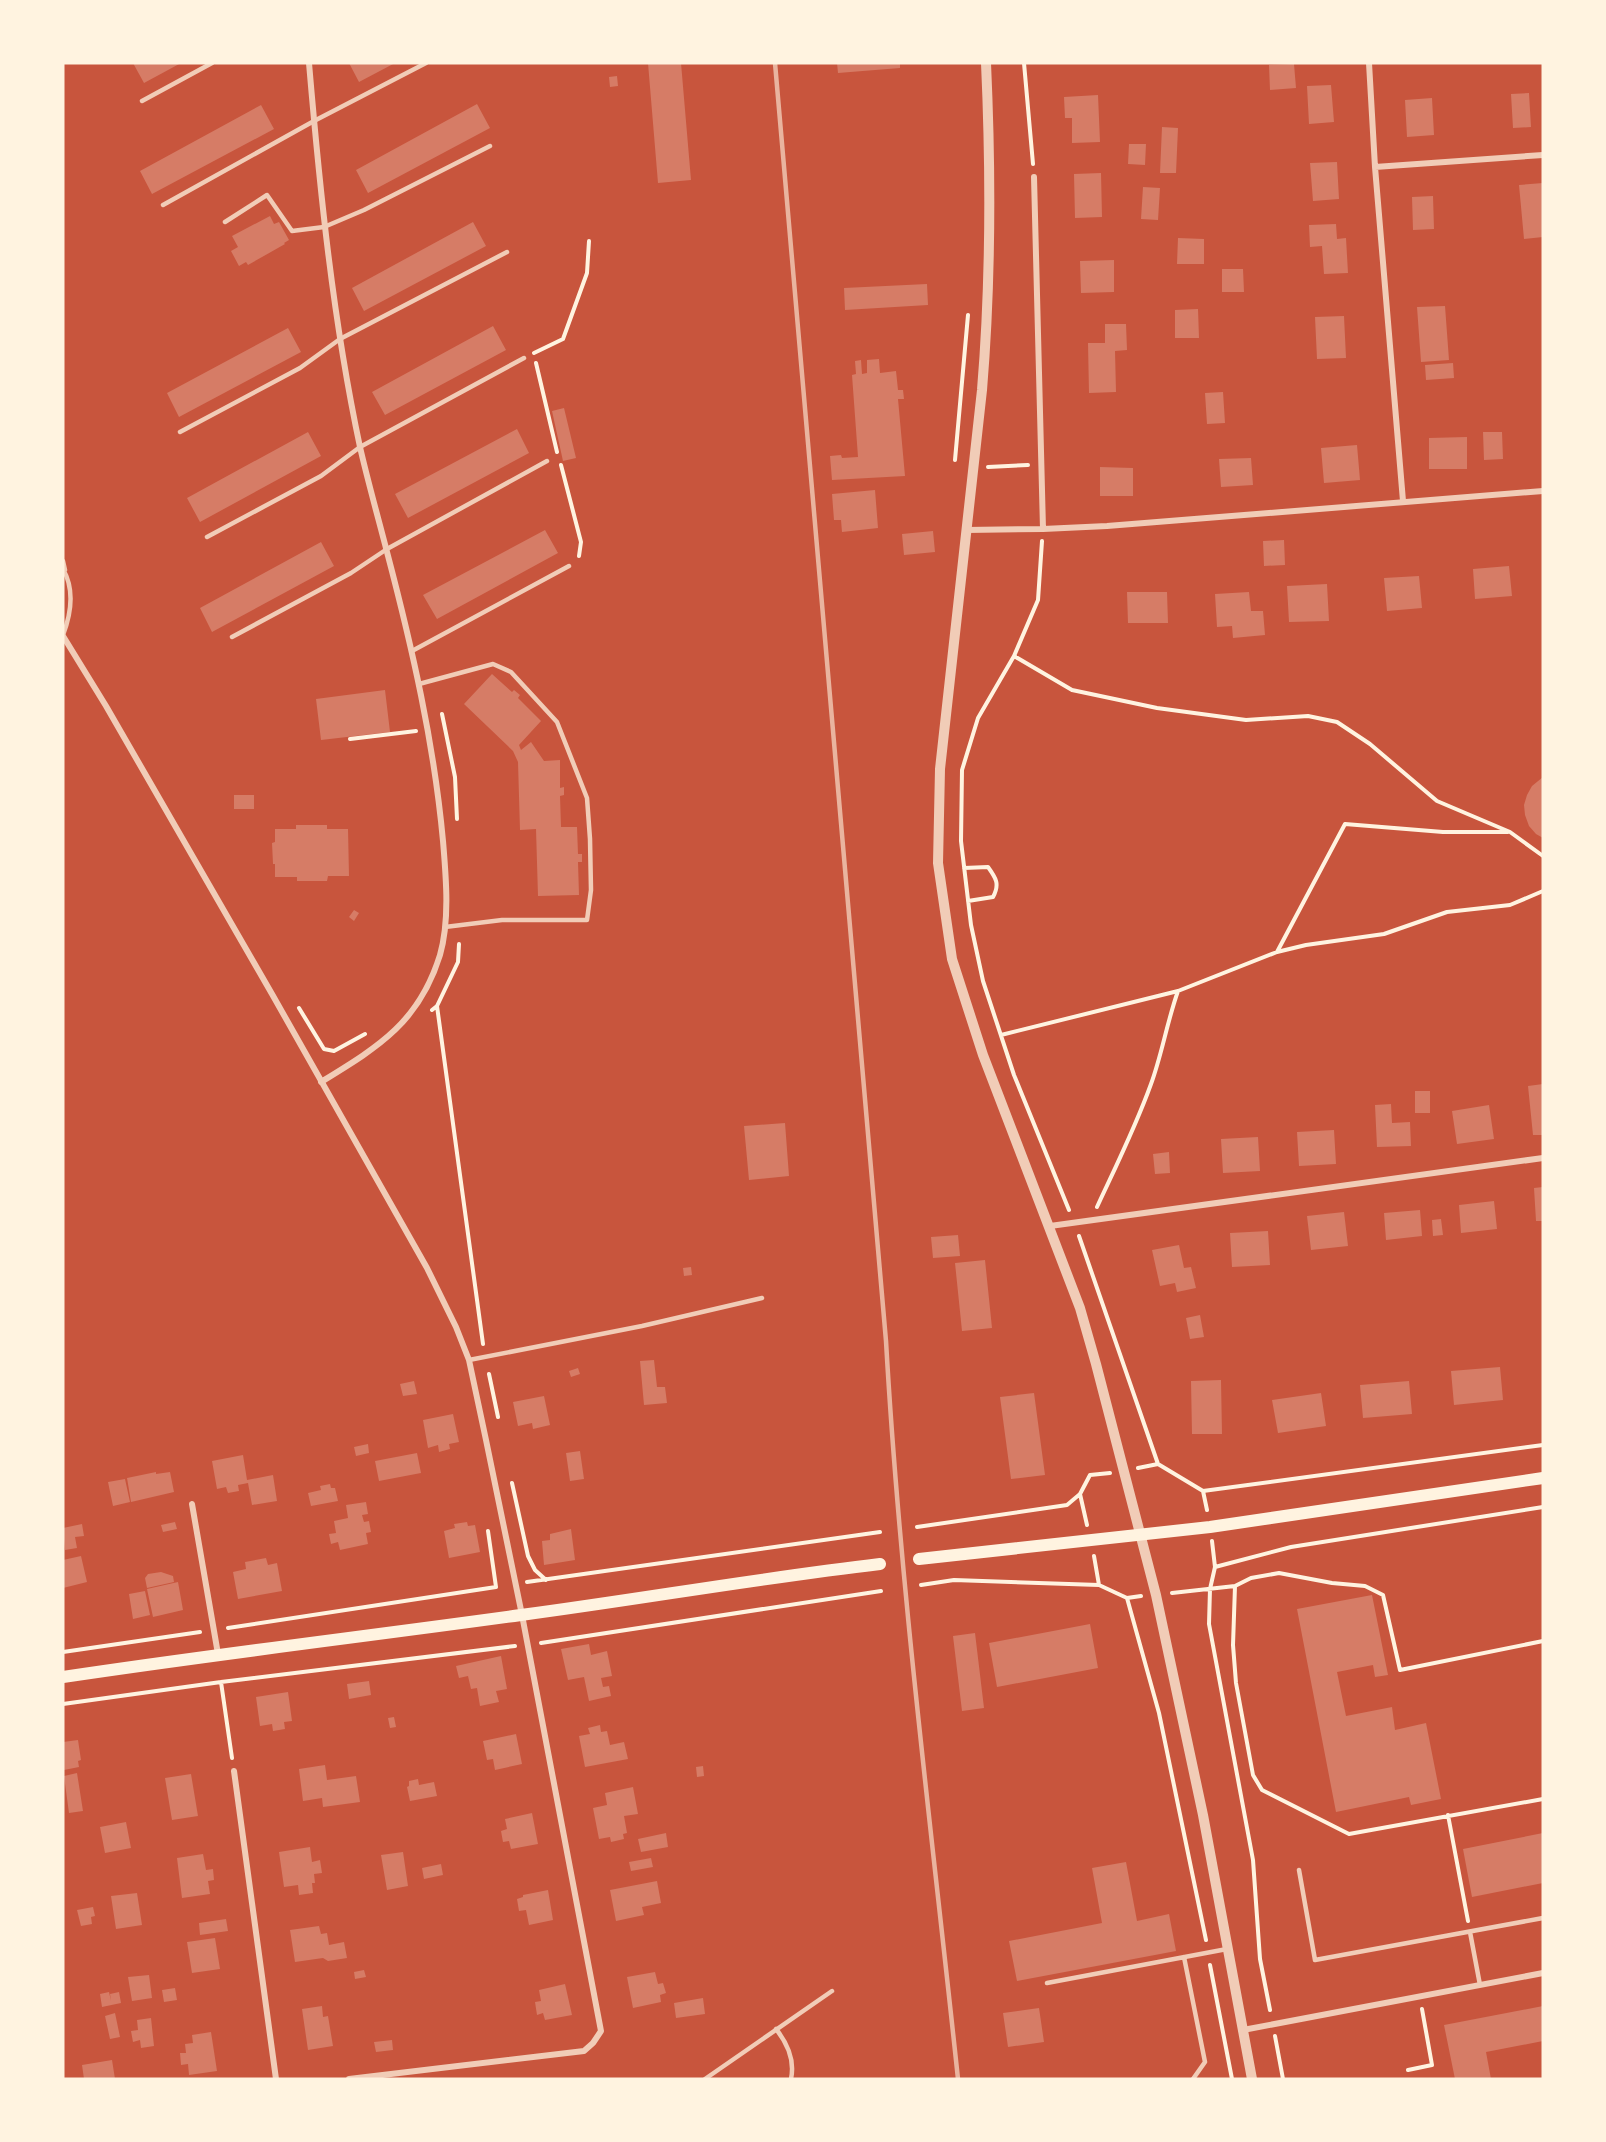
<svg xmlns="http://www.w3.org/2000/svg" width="1606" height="2142" font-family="Mulish,sans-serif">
<rect width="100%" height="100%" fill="#c8553d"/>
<path fill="#d67c66" d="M133 63H181L144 83Z
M349 63H395L359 82Z
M648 63H681L691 180 658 183Z
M837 63H900V68L838 73Z
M1294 64 1296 88 1270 90 1269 65Z
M617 76 618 86 610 87 609 77Z
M1331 85 1334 122 1309 124 1307 86Z
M1529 93 1531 127 1513 128 1511 94Z
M1098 95 1100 142 1072 143V118H1065L1064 97Z
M1432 98 1434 135 1407 137 1405 100Z
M477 104 490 128 368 193 356 170Z
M261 105 274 129 152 194 140 171Z
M1162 127 1178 128 1176 173H1160Z
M1129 144H1146L1145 165 1128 164Z
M1337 162 1339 199 1313 201 1310 163Z
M1101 173 1102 217 1075 218 1074 174Z
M1543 183V237L1524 239 1519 185Z
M1143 187 1160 188 1158 220 1141 219Z
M1433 196 1434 229 1413 230 1412 197Z
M270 216 274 224 279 222 289 240 284 243 285 244 248 265 246 262 239 266 231 251 238 247 232 236Z
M473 222 486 246 364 311 352 288Z
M1336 224 1337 239 1346 238 1348 273 1324 274 1322 246 1310 247 1309 225Z
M1178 238 1204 239V264H1177Z
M1114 260V292L1081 293 1080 261Z
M1222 269H1243L1244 292H1222Z
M927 284 928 305 845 310 844 288Z
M1445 306 1449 360 1421 362 1417 307Z
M1198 309 1199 338H1175V310Z
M1344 316 1346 358 1317 359 1315 317Z
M1105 324H1126L1127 350 1115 351 1116 392 1089 393 1088 343H1105Z
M493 326 506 350 385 415 372 392Z
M288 328 301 352 179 417 167 393Z
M879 359 880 373 896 371 898 390H903L904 399H898L905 476 832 480 830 456 841 455 842 458 858 457 852 375 856 374 855 361 861 360 862 374 867 373V360Z
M1453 363 1454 378 1426 380 1425 365Z
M1223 392 1225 423 1207 424 1205 393Z
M564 408 576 458 563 461 552 411Z
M517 429 529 453 408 518 395 494Z
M308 432 321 456 200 522 187 498Z
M1483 432H1502L1503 459 1484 460Z
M1467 437V469H1429V438Z
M1357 445 1360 480 1324 483 1321 448Z
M1251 458 1253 485 1221 487 1219 459Z
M1100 467 1133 468V496H1100Z
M875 490 878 528 842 532 841 520H834L832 494Z
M545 530 558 553 437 619 423 595Z
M933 531 935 552 904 555 902 534Z
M1284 540 1285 565 1264 566 1263 541Z
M321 542 334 566 212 632 200 608Z
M1509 566 1512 596 1475 599 1473 569Z
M1419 576 1422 608 1387 611 1384 578Z
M1327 584 1329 621 1289 622 1287 586Z
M1127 592H1167L1168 623H1128Z
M1249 592 1251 611H1263L1265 635 1233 638 1232 626 1217 627 1215 594Z
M492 674 512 692 514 690 520 695 518 698 541 721 519 745 521 750 531 742 544 761 560 760V788L564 787V795L560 796 561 827H577L578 854H582V862H578L579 895 538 896 536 829 520 830 518 762 513 751 464 704Z
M385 690 390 732 321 740 316 699Z
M1543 777V838L1536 834 1529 826 1525 815 1524 805 1527 795 1532 786Z
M234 795H254V809H234Z
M296 825H327V829H348L349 876H328L327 881H297V877H275V864H273L272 843 275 842V829H296Z
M354 910 359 913 354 921 349 917Z
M1543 1084V1135H1533L1528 1086Z
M1415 1091H1430V1113H1415Z
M1391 1104 1392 1123 1410 1122 1411 1146 1377 1147 1375 1105Z
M1489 1105 1494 1139 1457 1144 1452 1111Z
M785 1123 789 1176 749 1180 744 1126Z
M1334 1130 1336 1164 1299 1166 1297 1132Z
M1258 1137 1260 1171 1223 1173 1221 1139Z
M1169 1152 1170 1173 1155 1174 1153 1154Z
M1543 1187V1221H1536L1534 1188Z
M1494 1201 1497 1229 1461 1233 1459 1205Z
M1420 1210 1422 1236 1386 1240 1384 1213Z
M1344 1212 1348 1246 1311 1250 1307 1216Z
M1441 1219 1443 1235 1433 1236 1432 1220Z
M1268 1231 1270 1265 1232 1267 1230 1233Z
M958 1235 960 1256 933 1258 931 1237Z
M1179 1245 1184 1268 1191 1267 1196 1288 1177 1292 1175 1283 1160 1286 1152 1250Z
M985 1260 992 1328 962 1331 955 1263Z
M691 1267 692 1275 684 1276 683 1268Z
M1200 1315 1204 1337 1190 1339 1186 1318Z
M654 1360 657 1387H665L667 1403 644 1405 640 1361Z
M1500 1367 1503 1400 1454 1405 1451 1371Z
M578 1368 580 1374 571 1377 569 1371Z
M1221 1380 1222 1434H1192L1191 1381Z
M414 1381 417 1394 403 1396 400 1384Z
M1409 1381 1412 1414 1363 1418 1360 1385Z
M1034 1393 1045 1475 1011 1479 1000 1397Z
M1321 1393 1326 1426 1278 1433 1272 1400Z
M544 1396 550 1425 533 1429 532 1423 518 1426 513 1402Z
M453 1414 459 1442 449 1444 450 1449 439 1452 438 1445 428 1448 423 1420Z
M368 1444 369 1453 356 1456 354 1447Z
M580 1451 584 1479 570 1481 566 1453Z
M417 1453 421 1473 379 1481 375 1461Z
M243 1455 247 1480 273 1475 277 1501 252 1505 248 1483 238 1485 239 1491 228 1493 226 1487 217 1489 212 1461Z
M156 1472V1474L170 1472 174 1492 131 1502 127 1478Z
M125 1479 130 1502 113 1506 108 1482Z
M330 1484 331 1488H335L338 1501 311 1506 308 1493 321 1490 320 1486Z
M366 1502 368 1514 362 1515 364 1522 369 1521 371 1532 366 1533 368 1544 340 1550 338 1542 331 1544 329 1534 336 1533 334 1521 348 1518 346 1505Z
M175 1522 177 1529 163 1532 161 1525Z
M467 1522 468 1526 475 1525 480 1552 449 1558 444 1531 455 1528 454 1524Z
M82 1524 84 1536 75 1537 77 1548 65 1550 63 1528Z
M571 1529 575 1560 544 1565 542 1541 550 1540V1534Z
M81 1556 87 1582 63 1588V1560Z
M266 1558 268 1565 277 1563 282 1591 238 1599 233 1572 246 1569 245 1562Z
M161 1572 173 1576 174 1582 147 1588 145 1578 148 1574Z
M178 1582 183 1610 153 1617 147 1589Z
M145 1591 150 1615 133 1619 129 1594Z
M1372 1595 1388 1675 1375 1677 1373 1665 1337 1672 1346 1716 1392 1707 1395 1730 1426 1723 1441 1799 1411 1805 1409 1797 1336 1812 1297 1609Z
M1090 1624 1098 1668 997 1687 989 1643Z
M975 1633 984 1708 962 1711 953 1636Z
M589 1644 591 1655 607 1651 612 1676 601 1678 603 1687 609 1686 611 1696 589 1701 584 1677 568 1680 561 1649Z
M501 1656 507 1689 496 1691 499 1702 480 1706 477 1688 471 1689 468 1676 459 1678 456 1666Z
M369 1681 371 1695 349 1699 347 1684Z
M288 1692 292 1721 284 1722 285 1729 273 1731 272 1724 260 1726 256 1697Z
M394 1717 396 1727 390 1728 388 1718Z
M600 1725 601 1732 607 1731 610 1745 624 1742 628 1759 585 1767 579 1736 590 1734 588 1728Z
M516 1734 522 1764 495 1770 493 1759 487 1760 483 1741Z
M78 1740 81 1760 78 1761 79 1767 64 1770 63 1742Z
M325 1765 327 1780 356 1776 360 1802 323 1807 322 1798 303 1801 299 1769Z
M703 1766 704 1776 697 1777 696 1767Z
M77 1773 83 1811 69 1813 64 1776Z
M191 1774 198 1816 172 1820 165 1778Z
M418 1779 419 1785 434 1782 437 1796 410 1801 407 1787 409 1786V1781Z
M633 1787 638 1814 624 1816 627 1833 623 1834 624 1839 611 1842 610 1837 599 1839 593 1808 607 1805 605 1793Z
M532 1813 538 1844 511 1849 509 1841 503 1842 501 1831 507 1829 505 1819Z
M126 1822 131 1848 105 1853 100 1827Z
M666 1833 668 1847 641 1852 638 1839Z
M1543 1833V1883L1472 1897 1463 1849Z
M310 1847 312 1862 320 1860 322 1873 314 1874 315 1883H312L313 1893 299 1895 298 1885 284 1887 279 1852Z
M403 1852 408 1886 387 1890 381 1855Z
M203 1854 206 1870 213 1869 214 1880 208 1881 210 1894 182 1898 177 1858Z
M651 1858 653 1867 631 1871 629 1862Z
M1126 1862 1137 1921 1169 1914 1176 1951 1017 1981 1009 1941 1102 1923 1092 1868Z
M441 1864 443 1875 424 1879 422 1868Z
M657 1881 661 1903 642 1907 644 1915 616 1921 610 1890Z
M548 1890 553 1920 529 1925 526 1910 519 1911 517 1899 523 1897V1895Z
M137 1893 142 1925 116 1929 111 1896Z
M93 1907 95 1916 91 1917 92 1924 81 1926 77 1910Z
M226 1919 228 1931 200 1935 199 1923Z
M319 1926 321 1934 327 1933 329 1945 344 1942 347 1958 328 1961 323 1958 295 1962 290 1930Z
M215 1938 220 1969 192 1973 187 1942Z
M364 1970 366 1977 355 1979 354 1972Z
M655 1972 658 1984 663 1983 666 1993 660 1995 661 2002 633 2008 627 1977Z
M149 1975 152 1998 132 2001 128 1977Z
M565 1984 572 2015 545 2020 543 2013 537 2015 535 2002 541 2001 539 1990Z
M175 1988 177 2000 164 2002 162 1990Z
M109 1992 111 2001 110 1994 119 1992 121 2003 102 2007 100 1994Z
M703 1998 705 2014 676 2018 674 2003Z
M322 2006 323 2017 328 2016 333 2046 308 2050 302 2009Z
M1543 2006V2041L1486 2052 1491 2079H1455L1444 2025Z
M1039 2008 1044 2042 1008 2047 1003 2013Z
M115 2013 120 2037 110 2039 105 2016Z
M151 2018 154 2046 141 2048 140 2040 133 2042 131 2031 138 2030 137 2020Z
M211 2032 217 2071 189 2075 188 2064 181 2065 180 2053H186L185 2044 193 2043 192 2035Z
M392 2040 393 2050 376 2052 374 2042Z
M112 2060 115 2079H84L82 2065Z"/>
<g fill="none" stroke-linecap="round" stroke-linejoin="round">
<path stroke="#fff3e0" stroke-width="4" d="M1024 63 1033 164
M534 353 563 339 587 273 589 241
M536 363 557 452
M955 460 968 315
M561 465 581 542 579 556
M988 467 1028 465
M1042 541 1038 600 1014 656 978 718 962 770 961 841 971 925 983 981 1014 1075 1069 1210
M1014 656 1072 690 1157 708 1246 720 1308 716 1337 722 1370 744 1437 801 1510 832 1543 856
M442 714 455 777 457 819
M350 739 416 731
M964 868 988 867C996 878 1000 884 993 897L968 901
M1277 952 1345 824 1443 832H1508
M437 1006 483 1344
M299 1008 324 1049 334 1051 365 1034
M432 1010 437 1006 458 962 459 944
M1001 1035 1178 991
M1097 1207C1116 1166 1136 1126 1151 1084 1162 1054 1167 1022 1178 991L1277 952 1306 945 1384 934 1447 912 1510 905 1543 891
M1079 1236 1158 1464 1203 1491 1207 1510
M489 1374 498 1417
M1138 1468 1158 1464
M512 1483 528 1556 535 1570 546 1580
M1203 1491 1543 1445
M1087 1525 1080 1494 1090 1475 1110 1473
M917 1527 1067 1505 1080 1494
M488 1531 496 1587
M1212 1541 1215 1567 1210 1589 1209 1624 1253 1860 1260 1959 1270 2010
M1094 1556 1099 1585
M1215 1567 1291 1547 1543 1507
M527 1582 880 1532
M921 1585 954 1580 1099 1585 1127 1598 1159 1713 1206 1940
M1235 1586 1233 1645 1236 1683 1253 1775 1262 1790 1349 1834 1543 1799
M1172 1593 1235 1586 1251 1578 1279 1573 1332 1583 1365 1586 1383 1595 1400 1670 1543 1641
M1127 1598 1141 1596
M228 1628 496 1587
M541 1643 881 1591
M63 1652 200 1632
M221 1682 232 1758
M63 1704 221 1682 515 1646
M1448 1815 1468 1921
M1210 1965 1232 2079
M1275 2036 1283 2079
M1408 2070 1432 2065 1422 2009"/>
<path stroke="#f1ccb7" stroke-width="4.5" d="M142 101 212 63
M163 205 314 121 426 63
M225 222 267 195 292 231 324 227 364 210 490 146
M180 432 300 368 340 339 507 252
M207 537 321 476 360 447 524 358
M63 561 65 570
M63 569C75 590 71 614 63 635
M232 637 351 573 387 549 547 461
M412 651 569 566
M419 684 493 664 511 672 557 722 587 798 590 839 591 890 587 920H502L445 927
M469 1360 642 1326 762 1298
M1299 1870 1315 1960 1543 1918
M1470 1932 1480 1985
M1184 1957 1205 2062 1193 2079
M1047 1983 1227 1949
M776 2029C788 2044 795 2060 791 2079
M705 2079 832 1991"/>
<path stroke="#f1ccb7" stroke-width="6" d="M309 63C320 192 333 320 360 447 368 482 378 517 387 552 412 647 434 743 443 841 446 877 450 920 440 955 419 1023 378 1047 321 1082
M1369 63 1375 167 1403 501
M1375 167 1543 155
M1034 177 1043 529
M966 530 1043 529 1107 526 1543 491
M63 636 106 706 272 994 427 1268 456 1327 469 1360 486 1440 522 1615 601 2031 593 2043 584 2051 349 2079
M1050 1226 1543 1158
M192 1504 218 1654
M234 1771 276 2079
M1243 2030 1543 1973"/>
<path stroke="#f1ccb7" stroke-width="10" d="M986 63C991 172 991 281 982 390L940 769 938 863 952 959 983 1055 1080 1308 1096 1364 1156 1595 1203 1815 1252 2079"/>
<path stroke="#fff3e0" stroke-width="12" d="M919 1559 1210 1527 1543 1478
M63 1677C216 1654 369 1636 521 1615 641 1599 760 1578 880 1564"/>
<path stroke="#e9b49f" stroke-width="4.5" d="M775 63 886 1341C900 1587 932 1834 958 2079"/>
</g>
<rect width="1606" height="2142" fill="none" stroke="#fff3e0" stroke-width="129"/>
</svg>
